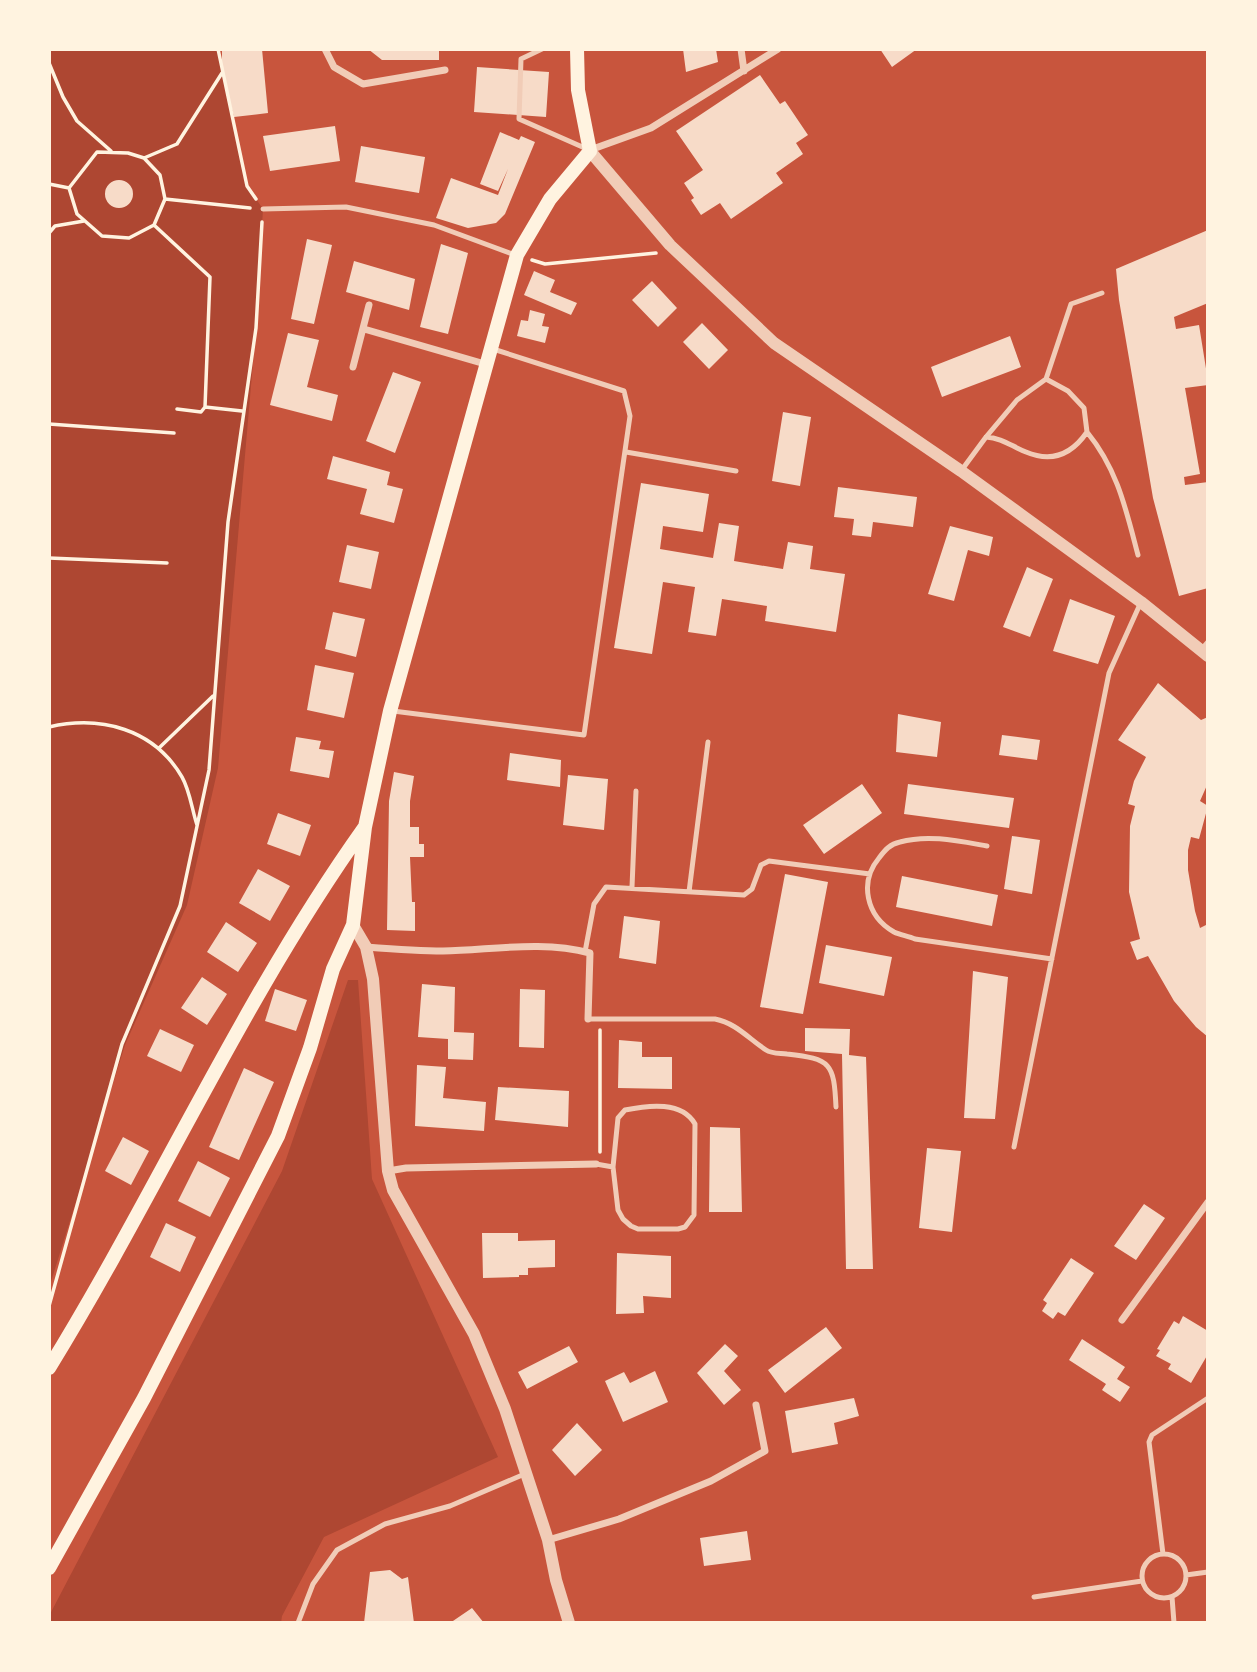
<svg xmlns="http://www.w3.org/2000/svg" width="1257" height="1672" font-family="'Asap Condensed',sans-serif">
<rect width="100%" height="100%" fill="#c8553d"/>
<path fill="#ae4732" d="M49 49H218L247 186 263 209 256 328 218 768 187 905 125 1045 49 1288Z
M348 980H358L372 1179 498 1457 324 1537 282 1616 281 1623H49V1616L282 1171Z"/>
<path fill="#f7dbc8" d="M222 49H262L268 113 234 117 222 72Z
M368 49H439V60H382Z
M683 49H716L718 62 686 72Z
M880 49H917L892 67Z
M477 67 549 72 546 117 474 112Z
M760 75 780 104 785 101 808 135 796 143 803 154 776 173 783 183 731 219 720 203 701 215 691 200 694 198 684 183 703 170 676 131Z
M335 126 340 161 270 171 263 136Z
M500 132 519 140 521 136 535 142 505 214 496 223 468 228 436 218 451 178 498 195 508 169 498 191 480 184Z
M361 146 425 157 419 193 355 182Z
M105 194a14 14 0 1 1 28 0a14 14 0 1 1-28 0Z
M1208 230V303L1174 317 1176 329 1199 325 1208 381V385L1185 388 1200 474 1184 477 1185 485 1208 482V588L1179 596 1153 498 1119 300 1116 269Z
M307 239 332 245 314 324 291 319Z
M441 244 468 253 448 334 420 327Z
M354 261 415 279 409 310 346 292Z
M534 271 555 280 550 292 577 303 571 315 524 295Z
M652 281 677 308 658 327 632 300Z
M530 310 545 314 542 326 549 327 545 343 517 336 521 320 528 321Z
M702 323 728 350 709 369 683 342Z
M288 333 319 340 307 387 338 395 332 421 270 405Z
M1010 336 1021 367 942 397 931 367Z
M393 372 421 382 395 453 366 441Z
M783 412 811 417 800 486 772 481Z
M333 456 390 472 387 485 403 489 394 523 360 514 367 489 327 479Z
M641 483 709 494 703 532 663 526 660 549 713 558 719 523 739 526 734 561 783 569 788 542 813 546 810 569 845 574 836 632 765 621 767 606 722 599 716 636 688 632 695 587 663 582 652 654 614 648Z
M838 487 917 497 913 527 873 522 871 537 852 535 854 519 834 517Z
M950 526 993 537 989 556 968 550 954 601 928 594Z
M347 545 379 552 371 589 339 582Z
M1027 567 1053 579 1030 637 1003 627Z
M1070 599 1115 616 1098 664 1053 651Z
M333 612 365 619 356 657 325 649Z
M315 665 354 673 344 718 307 710Z
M1158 683 1201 720 1208 717V783L1200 801 1208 806 1199 839 1191 837 1188 850V870L1195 911 1200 928 1208 924V1037L1196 1027 1174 1001 1148 956 1137 960 1130 942 1140 939 1129 892 1130 826 1135 806 1128 804 1134 781 1146 757 1118 740Z
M898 714 941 722 937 757 896 752Z
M1002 735 1040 740 1037 760 999 755Z
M296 737 321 741 319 749 334 751 329 778 290 771Z
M510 753 561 760 560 787 507 780Z
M394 772 414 776 410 801V827H419V844H424V857H410L412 902H415V931L387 930 389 801Z
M568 775 608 779 604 830 563 825Z
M862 784 882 813 824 854 803 825Z
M908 784 1014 798 1009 828 904 814Z
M278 813 311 825 300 856 267 844Z
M1012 836 1040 840 1032 894 1004 889Z
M258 869 290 886 270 921 239 903Z
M785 874 828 882 803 1014 760 1007Z
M902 876 998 895 992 926 896 907Z
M624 916 660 921 656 964 619 958Z
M226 922 257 943 238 972 207 952Z
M826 945 892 957 884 996 819 983Z
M973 971 1008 977 995 1119 964 1118Z
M202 977 227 994 207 1025 181 1008Z
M422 984 455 987 454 1032 474 1033 473 1060 448 1059V1039L418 1037Z
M275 989 307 1000 296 1031 265 1021Z
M520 989 545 990 544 1048 519 1047Z
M805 1028 850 1029 849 1055 866 1057 873 1269H846L842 1054 805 1051Z
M160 1029 194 1045 181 1072 147 1056Z
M619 1040 642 1042V1057H672V1089L618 1088Z
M417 1065 446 1067 443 1098 486 1102 484 1131 415 1126Z
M244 1068 274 1082 239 1160 209 1147Z
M498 1087 569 1091 568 1127 495 1120Z
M710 1127 740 1128 742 1212H709Z
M123 1137 149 1151 131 1185 105 1171Z
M927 1148 961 1151 952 1232 919 1228Z
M198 1161 230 1178 210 1217 178 1201Z
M1144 1204 1165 1218 1136 1260 1114 1246Z
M166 1223 196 1237 180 1272 150 1257Z
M482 1233H518V1241L555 1240V1267L528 1268V1275H519V1277L483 1278Z
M617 1253 671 1256V1298L643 1296 644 1313 616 1314Z
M1071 1258 1094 1273 1065 1316 1058 1312 1053 1319 1042 1311 1047 1303 1043 1300Z
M1183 1316 1208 1331 1206 1338 1208 1340V1354L1191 1383 1168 1369 1171 1364 1156 1356 1160 1350 1157 1349 1174 1321 1179 1324Z
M826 1327 842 1348 785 1393 768 1370Z
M1082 1339 1125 1367 1117 1379 1130 1387 1120 1402 1102 1390 1106 1384 1069 1360Z
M725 1344 738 1356 724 1371 741 1390 724 1405 697 1373Z
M569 1346 578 1362 527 1389 518 1372Z
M655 1371 668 1402 623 1422 605 1381 624 1372 630 1383Z
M854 1398 859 1416 834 1423 838 1444 792 1453 785 1411Z
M577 1423 602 1450 575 1476 552 1450Z
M747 1531 751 1560 704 1566 700 1538Z
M390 1570 402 1579 408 1577 414 1623H364L370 1572Z
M472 1608 484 1623H450Z"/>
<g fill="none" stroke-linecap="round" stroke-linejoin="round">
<path stroke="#fff3e0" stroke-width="3.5" d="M218 49 247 186 256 199
M49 63 63 97 77 121 111 151
M97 152 128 153 144 158 160 175 165 199 154 225 129 238 102 236 77 214 69 188Z
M144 158 177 144 222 73
M49 184 69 188
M165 199 250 208
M154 225 210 277 205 407
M49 233 55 226 84 221
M532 260 545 264 656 253
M177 409 201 412 205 407 242 411
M49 424 174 433
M49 558 167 563
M49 727C101 715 154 729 182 777 190 791 192 810 197 825
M159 748 213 696
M600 1152V1030
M49 1306 122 1044 180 906 209 770 228 522 256 328 262 222"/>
<path stroke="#f1ccb7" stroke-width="5" d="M542 49 521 59 519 119 587 149
M263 209 346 207 434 225 515 255
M1087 432C1118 470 1126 510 1138 555
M986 437C1002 438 1011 446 1026 452 1052 463 1072 454 1087 432L1084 408 1068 391 1046 379
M626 452 736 471
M961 471 986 437 1017 400 1046 379 1071 304 1102 293
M1201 650 1208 642
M393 711 584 735 630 416 624 391 493 349
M987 846C959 841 928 834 900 842 890 844 885 850 879 858 859 882 866 916 894 932 900 935 908 936 915 939L1052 959
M632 887 636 791
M689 892 708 742
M585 952 594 904 606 887 744 895 752 889 761 865 769 861 870 874
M588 1019H715C736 1023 749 1039 766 1050 772 1054 780 1053 787 1054 831 1059 834 1063 836 1107
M1014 1147 1109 673 1141 602
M596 1164 613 1167 618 1118 625 1110C649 1105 682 1101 695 1124L694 1215 685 1227 678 1229H638L631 1226 623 1219 618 1210 613 1167
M1142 1576a22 22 0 1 1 44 0a22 22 0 1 1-44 0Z
M1163 1554 1149 1442 1152 1435 1208 1398
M1186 1575 1208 1572
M1034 1597 1142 1581
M1172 1597 1174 1623
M298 1623 313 1584 337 1550 385 1524 450 1506 527 1473"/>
<path stroke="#f1ccb7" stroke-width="7" d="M325 49 334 67 363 84 445 70
M741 49 744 71
M590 150 651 128 778 49
M364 329 485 364
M353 367 369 305
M366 947C392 949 418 951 443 951 492 950 542 940 590 953L588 1019
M388 1171 406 1168 596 1164
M1122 1320 1208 1202
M548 1540 619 1519 711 1481 765 1451 756 1405"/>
<path stroke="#f1ccb7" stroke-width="12" d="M590 151 670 245 774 343 961 471 1141 602 1208 656
M353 925 366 947 373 979 388 1171 393 1190 474 1334 505 1409 548 1540 556 1580 569 1623"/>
<path stroke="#fff3e0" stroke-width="14" d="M49 1368C158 1191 243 998 364 828
M49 1568 144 1398 278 1136 310 1048 333 969 353 925 365 827 390 711 517 255 550 199 590 151 578 90 577 49"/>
</g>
<rect width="1257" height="1672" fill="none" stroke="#fff3e0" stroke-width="102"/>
</svg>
